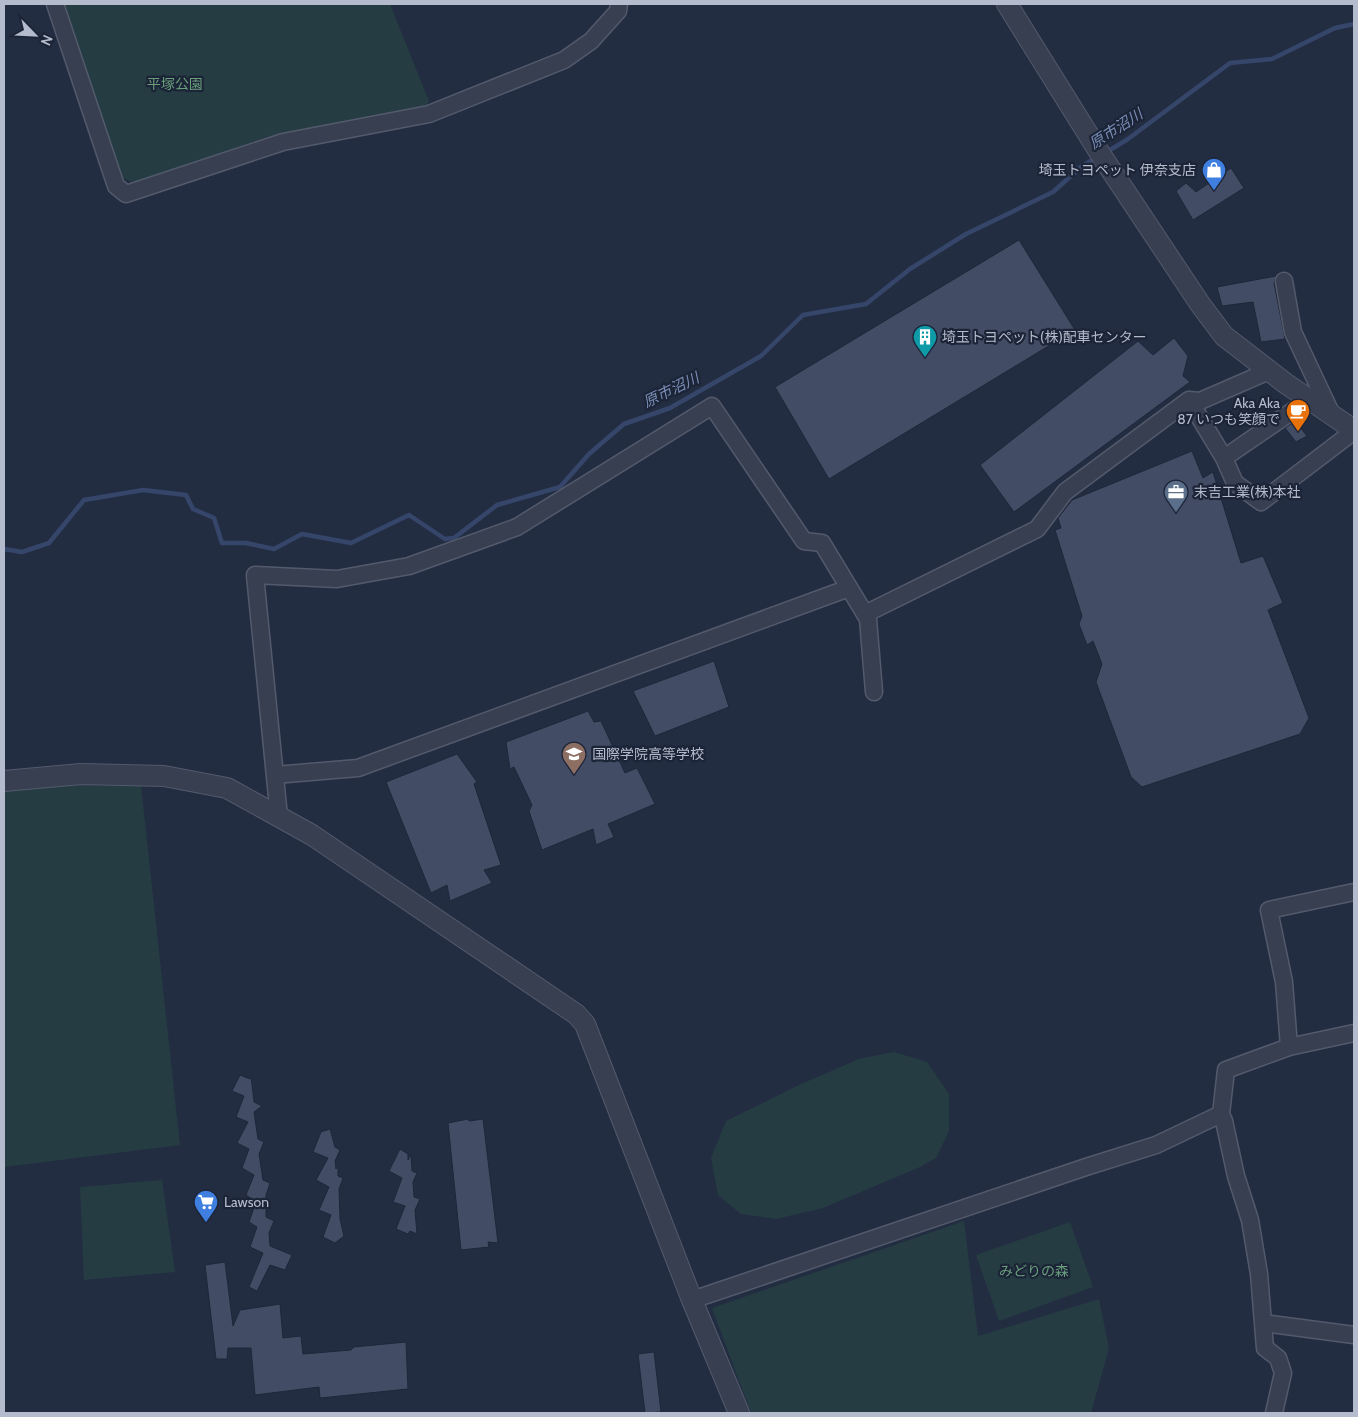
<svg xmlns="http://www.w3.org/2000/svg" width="1358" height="1417" font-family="Cabin,'Noto Sans JP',sans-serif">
<rect width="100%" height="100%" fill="#232d42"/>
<path fill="#253c43" d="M61 4H390L429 101 425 110 265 137 157 178 132 182 121 177Z
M140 776 180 1145 4 1167V783Z
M894 1052 927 1062 949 1094V1131L936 1158 918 1168 823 1208 776 1219 741 1214 718 1195 711 1158 726 1121 801 1084 859 1059Z
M162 1180 175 1272 84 1280 80 1187Z
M964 1221 978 1336 1099 1299 1109 1348 1091 1413H751L712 1308Z
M1070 1222 1093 1287 999 1321 976 1255Z"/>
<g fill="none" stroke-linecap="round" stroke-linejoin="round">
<path stroke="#36466a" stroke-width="4.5" d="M1105 153 1128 139 1230 63 1272 59 1335 28 1354 24
M4 549 22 552 49 543 84 500 143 490 186 495 193 509 214 518 222 543H246L274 549 302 534 351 543 409 515 445 539 454 538 497 505 560 487 589 454 624 424 670 408 761 356 803 315 866 304 910 269 966 234 1053 192 1082 166 1096 158"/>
</g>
<path fill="#424c64" stroke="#1f2639" d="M1231 168 1244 188 1193 220 1176 191 1186 183 1196 192Z
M1019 240 1075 330 829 479 775 387Z
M1276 276 1274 283 1285 339 1261 342 1253 302 1222 306 1217 287Z
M1174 338 1188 356 1183 376 1190 382 1014 512 980 465 1138 341 1153 355Z
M1295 421 1307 436 1296 442 1285 428Z
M1192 451 1203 478 1213 472 1241 563 1263 556 1283 603 1268 610 1309 718 1300 734 1142 787 1131 777 1096 682 1102 664 1093 641 1087 645 1079 624 1082 616 1055 530 1061 528 1058 518 1072 500Z
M714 661 729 707 655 736 633 691Z
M588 711 594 722 601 721 625 773 637 768 655 804 608 824 614 837 596 845 593 829 542 850 529 811 532 805 514 767 510 769 506 742Z
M457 754 477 782 474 784 501 865 484 870 492 883 450 901 447 885 431 893 386 782Z
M240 1075 250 1079 251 1076 254 1102 262 1106 254 1112 258 1139 264 1142 259 1154 263 1180 270 1183 266 1195V1217L274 1221 269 1233 270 1246 292 1255 285 1270 270 1265 257 1291 249 1287 263 1253 250 1247 257 1227 249 1222 256 1202 246 1195 254 1175 242 1168 249 1149 237 1143 248 1122 236 1117 244 1096 232 1091Z
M468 1119 469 1121 483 1119 498 1243 488 1242 489 1247 461 1250 448 1123Z
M330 1129 335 1147 340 1150 335 1161 336 1169 338 1165V1176L343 1178 339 1189 340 1219 344 1236 335 1243 323 1237 331 1215 319 1210 329 1187 316 1180 328 1158 313 1152 321 1132Z
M400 1149 408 1154V1160L411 1154 412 1171 417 1173 413 1182 414 1197 420 1199 415 1210 417 1234 410 1231 408 1234 396 1229 405 1206 393 1202 402 1178 389 1171Z
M225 1262 233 1326 240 1310 280 1304 283 1338 301 1336 303 1354 351 1350 354 1347 406 1342 408 1389 320 1398 319 1387 255 1395 251 1348H228L227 1359H216L205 1265Z
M654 1352 661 1412 645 1413 638 1354Z"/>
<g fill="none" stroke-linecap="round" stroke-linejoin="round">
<defs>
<path id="minor" d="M55 4 116 186 126 194 283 142 429 114 564 60 591 41 618 11 619 4
M1284 281 1293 332 1332 415
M1189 400 1224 458 1235 483 1261 502 1354 431
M1224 458 1310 399
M865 614 1037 529 1065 492 1189 400 1200 401 1269 371
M275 775 358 768 849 588
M279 817 255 575 337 579 409 566 517 527 712 406 804 541 822 543 868 619 874 692
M1289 1047 1284 982 1269 910 1354 892
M692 1300 1089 1166 1156 1145 1221 1114
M1263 1323 1354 1335
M1274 1413 1283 1373 1278 1358 1265 1348 1259 1274 1250 1220 1236 1176 1224 1121 1221 1114 1226 1070 1289 1047 1354 1033"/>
<path id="tertiary" d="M1007 4 1101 155 1200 304 1224 336 1285 383 1354 430
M4 781 81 774 164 776 227 788 312 835 576 1014 585 1024 692 1300 739 1413"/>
</defs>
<use href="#minor" stroke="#535a6c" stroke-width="19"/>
<use href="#tertiary" stroke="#535a6c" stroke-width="22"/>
<use href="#minor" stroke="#383f51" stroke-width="16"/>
<use href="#tertiary" stroke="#383f51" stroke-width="20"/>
</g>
<defs>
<symbol id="shop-pin" viewBox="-11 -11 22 30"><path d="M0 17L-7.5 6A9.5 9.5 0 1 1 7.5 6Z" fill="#3f7fe0" stroke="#1c2437"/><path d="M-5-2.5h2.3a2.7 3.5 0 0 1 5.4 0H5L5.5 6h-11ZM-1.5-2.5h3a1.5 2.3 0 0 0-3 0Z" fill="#fff"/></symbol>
<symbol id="building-pin" viewBox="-11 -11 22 30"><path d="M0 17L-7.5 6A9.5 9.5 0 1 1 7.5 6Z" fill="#0f9aa8" stroke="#1c2437"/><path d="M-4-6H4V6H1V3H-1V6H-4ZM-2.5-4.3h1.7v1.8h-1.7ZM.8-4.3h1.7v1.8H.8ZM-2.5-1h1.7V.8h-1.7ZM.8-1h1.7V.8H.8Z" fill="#fff"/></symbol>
<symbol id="cafe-pin" viewBox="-11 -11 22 30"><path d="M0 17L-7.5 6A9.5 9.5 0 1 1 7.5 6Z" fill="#e8710a" stroke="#1c2437"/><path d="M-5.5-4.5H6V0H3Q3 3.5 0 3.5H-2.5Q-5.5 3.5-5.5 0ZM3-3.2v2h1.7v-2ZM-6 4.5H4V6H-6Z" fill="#fff"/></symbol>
<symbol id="office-pin" viewBox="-11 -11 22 30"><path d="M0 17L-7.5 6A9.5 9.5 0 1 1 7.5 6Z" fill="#5c6f8a" stroke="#1c2437"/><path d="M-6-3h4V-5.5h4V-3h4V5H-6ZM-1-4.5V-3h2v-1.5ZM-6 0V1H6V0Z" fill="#fff"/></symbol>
<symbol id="school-pin" viewBox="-11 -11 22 30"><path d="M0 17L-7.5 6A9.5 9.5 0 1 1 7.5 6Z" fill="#8d6e63" stroke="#1c2437"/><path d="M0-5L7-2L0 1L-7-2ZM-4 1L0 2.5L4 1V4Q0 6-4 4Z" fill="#fff"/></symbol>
<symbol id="supermarket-pin" viewBox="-11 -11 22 30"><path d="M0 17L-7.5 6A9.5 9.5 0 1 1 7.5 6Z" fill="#3f7fe0" stroke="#1c2437"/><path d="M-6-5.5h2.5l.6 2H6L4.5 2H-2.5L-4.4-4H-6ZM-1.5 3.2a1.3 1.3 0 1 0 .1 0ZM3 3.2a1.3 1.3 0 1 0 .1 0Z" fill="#fff"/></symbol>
</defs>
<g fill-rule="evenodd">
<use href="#shop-pin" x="1200" y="156" width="28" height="38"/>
<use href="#building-pin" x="911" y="323" width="28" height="38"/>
<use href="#cafe-pin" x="1284" y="397" width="28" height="38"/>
<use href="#office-pin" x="1162" y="478" width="28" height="38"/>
<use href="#school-pin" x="560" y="740" width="28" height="38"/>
<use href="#supermarket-pin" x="192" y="1188" width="28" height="38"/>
</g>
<g text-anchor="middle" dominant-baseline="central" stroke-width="4.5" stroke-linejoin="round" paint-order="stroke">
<g font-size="14" fill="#6a9f7c" stroke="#1c2437">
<text x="175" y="84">平塚公園</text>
<text x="1034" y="1271">みどりの森</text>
</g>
<g font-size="14" fill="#b4bbcc" stroke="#1c2437" text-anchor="start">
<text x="1196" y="170" text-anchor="end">埼玉トヨペット 伊奈支店</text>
<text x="942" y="337">埼玉トヨペット(株)配車センター</text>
<text x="1280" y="403" text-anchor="end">Aka Aka<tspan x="1280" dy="16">87 いつも笑顔で</tspan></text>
<text x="1194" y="492">末吉工業(株)本社</text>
<text x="592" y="754">国際学院高等学校</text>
<text x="224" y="1202">Lawson</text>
</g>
<g font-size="15" font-style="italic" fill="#7a8db5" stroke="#1c2437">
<text transform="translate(1116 129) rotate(-33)">原市沼川</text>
<text transform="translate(671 390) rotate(-26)">原市沼川</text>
</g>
</g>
<rect width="1358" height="1417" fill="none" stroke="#b4bbcc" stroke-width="10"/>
<g transform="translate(35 35) rotate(114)" stroke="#1c2437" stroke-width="4" paint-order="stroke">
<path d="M0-4L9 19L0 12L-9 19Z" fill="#b4bbcc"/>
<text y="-8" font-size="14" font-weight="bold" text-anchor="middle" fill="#b4bbcc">N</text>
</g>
</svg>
